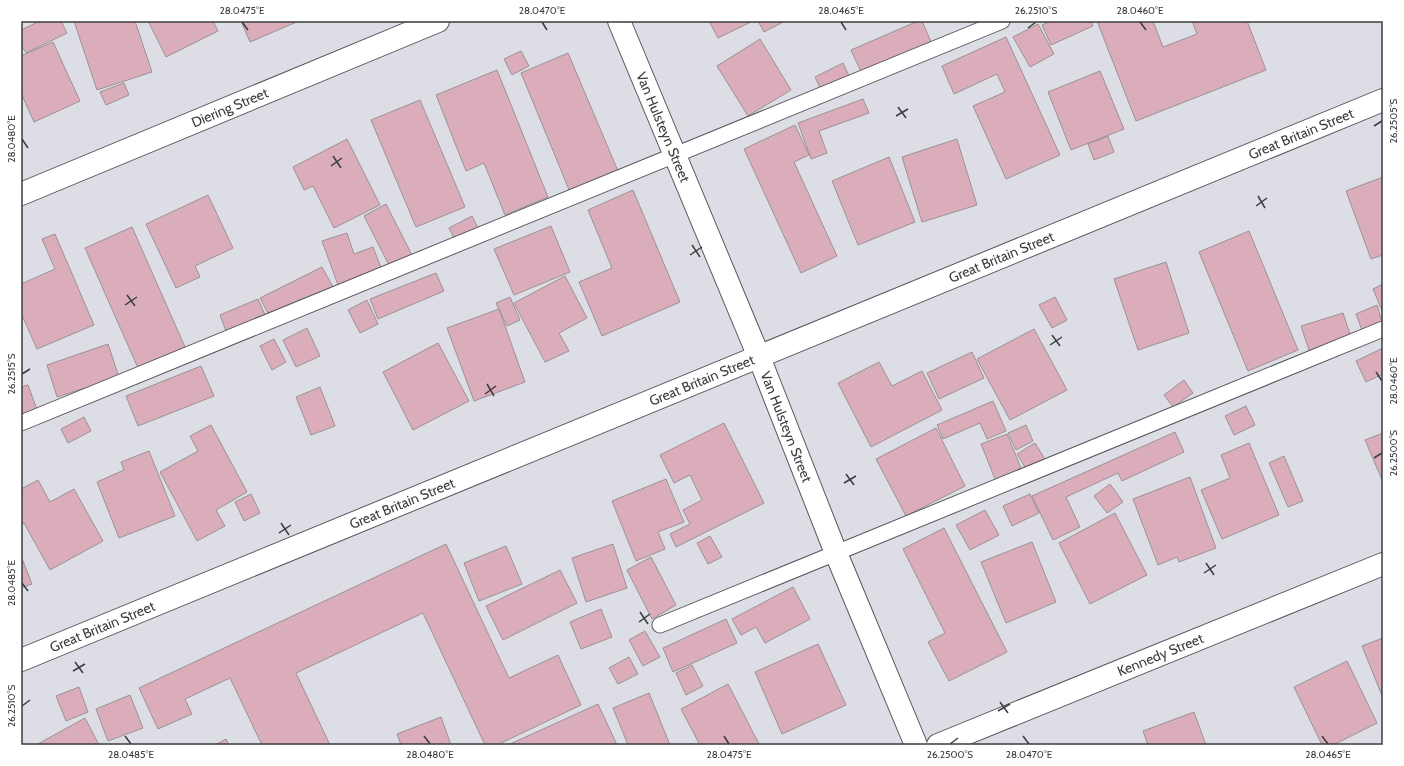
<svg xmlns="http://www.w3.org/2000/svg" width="1404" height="766" font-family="Cabin,sans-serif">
<rect width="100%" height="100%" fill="#dddee5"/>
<path fill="#dbadbb" stroke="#999294" d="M40 21H61L67 33 26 53 21 44V30Z
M74 21H135L152 72 97 90Z
M148 21H213L218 31 166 57Z
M241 21H299L250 42Z
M709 21H753L718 38Z
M758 21H785L764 32Z
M918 21H922L932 44 862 74 851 50Z
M1051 21H1091L1093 26 1051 45 1042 25Z
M1097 21H1153L1163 47 1197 34 1192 21H1247L1266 70 1136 121Z
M1038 24 1054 54 1030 67 1013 37Z
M1006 37 1060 155 1006 179 973 106 1005 92 997 74 954 94 942 66Z
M760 39 791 90 748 116 717 66Z
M53 42 80 101 34 122 21 93V56Z
M521 51 529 66 512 75 504 59Z
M568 53 618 171 570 192 521 73Z
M843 63 851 80 823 94 815 77Z
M497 70 548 197 505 215 484 163 466 171 436 95Z
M1100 71 1124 129 1071 150 1048 92Z
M124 83 129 95 106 105 100 92Z
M863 99 869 113 819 131 827 153 811 159 798 123Z
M420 100 465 207 416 227 371 120Z
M795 125 809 155 794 162 837 256 801 273 744 149Z
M1108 136 1114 152 1094 160 1088 144Z
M347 139 380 205 334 228 313 186 304 190 293 167Z
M957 139 977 205 922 222 902 157Z
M889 157 915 222 858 245 832 181Z
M1383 177V255L1371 259 1346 191Z
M633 190 680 302 602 336 579 282 612 268 588 210Z
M208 195 233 248 195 266 200 277 176 288 146 224Z
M386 204 413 257 391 269 364 216Z
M472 216 479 230 456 242 449 228Z
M551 226 570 272 514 295 494 249Z
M132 227 185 347 138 368 85 248Z
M1249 231 1298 350 1248 371 1199 252Z
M347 233 354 254 373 247 382 270 338 285 322 241Z
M55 234 94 325 37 349 21 313V284L55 269 42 239Z
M1166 262 1189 333 1138 350 1114 279Z
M322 267 333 287 271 319 260 298Z
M436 273 444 291 378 319 370 299Z
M565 276 587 318 559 333 569 351 545 362 514 303Z
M1383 284V313L1373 289Z
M510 297 520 320 507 326 496 303Z
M1055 297 1067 320 1052 328 1039 305Z
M258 299 266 317 227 334 220 315Z
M367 300 378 324 360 333 348 310Z
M1377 305 1383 325 1363 333 1356 314Z
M499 309 525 382 474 401 447 328Z
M1343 313 1352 340 1310 353 1301 326Z
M307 328 320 356 296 367 283 340Z
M1034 329 1067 390 1010 420 977 359Z
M274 339 286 362 272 370 260 346Z
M438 343 469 401 413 430 383 372Z
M108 344 119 377 57 397 47 365Z
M1383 348V374L1366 382 1356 361Z
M972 352 984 378 939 399 927 373Z
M879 362 892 386 922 371 942 410 871 447 838 383Z
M201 366 214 396 138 426 126 396Z
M1184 380 1193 393 1173 407 1164 395Z
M28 385 39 415 21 421V387Z
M320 387 335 426 311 435 296 397Z
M993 401 1006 431 987 439 980 423 943 439 937 425Z
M1246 406 1255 425 1234 435 1225 416Z
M84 417 91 431 68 443 61 429Z
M724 423 764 503 676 547 670 534 690 524 683 510 702 500 690 475 674 483 660 455Z
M211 425 247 492 216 510 225 526 197 541 160 472 198 451 190 436Z
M1026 425 1033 441 1016 450 1008 433Z
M936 428 965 486 906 516 876 459Z
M1175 432 1184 452 1122 481 1118 473 1066 497 1080 527 1053 540 1032 496Z
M1383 433V482L1365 440Z
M1007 434 1023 473 997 484 981 444Z
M1035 443 1046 461 1028 472 1017 454Z
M1249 443 1279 515 1222 539 1201 490 1230 478 1221 455Z
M149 451 175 516 119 538 97 482 124 470 121 462Z
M1284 456 1303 501 1288 507 1269 463Z
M1190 477 1216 548 1179 562 1177 557 1158 565 1133 499Z
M666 479 684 522 658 532 665 549 636 561 612 501Z
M38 480 50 502 74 489 103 541 50 570 24 523 21 525V489Z
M1110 484 1123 502 1107 513 1094 496Z
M251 494 260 513 244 521 235 502Z
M1030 494 1039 513 1012 526 1003 506Z
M985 510 999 535 970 550 956 525Z
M1115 513 1147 575 1090 604 1059 543Z
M944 528 1007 652 949 681 928 642 945 633 903 549Z
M710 536 722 557 708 564 697 543Z
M1032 542 1056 602 1006 623 981 562Z
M446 544 509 678 558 655 581 705 497 745H485L423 613 296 673 330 745H262L230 678 185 699 192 714 158 729 139 688Z
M613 544 627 588 586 602 572 558Z
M506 546 522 584 479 601 464 563Z
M21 556 32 584 21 588Z
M651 557 676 605 652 619 627 570Z
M560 570 577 603 503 640 486 606Z
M793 587 810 619 765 643 756 627 741 635 732 619Z
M601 609 612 637 581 649 570 622Z
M726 619 737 643 673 672 663 648Z
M645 631 660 657 643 666 629 640Z
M1383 638V698L1362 646Z
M818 644 846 705 782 734 755 672Z
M629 657 638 674 618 684 609 668Z
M1347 661 1377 723 1333 745H1322L1294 687Z
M692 665 703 686 686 695 676 673Z
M728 684 759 744 757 745H700L681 709Z
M79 687 88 712 66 721 56 696Z
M649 693 670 745H628L613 708Z
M130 695 143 728 108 741 96 709Z
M598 704 617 745H508Z
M1194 712 1206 745H1148L1143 731Z
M441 717 451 745H401L397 734Z
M85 718 99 745H36Z
M226 739 229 745H215Z"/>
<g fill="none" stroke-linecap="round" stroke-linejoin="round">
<defs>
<path id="service" d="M21 423 1002 21
M660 625 1383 329"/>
<g id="minor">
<path id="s1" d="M619 21 759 357 836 553 916 745"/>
<path id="s2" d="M21 194 438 21"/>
<path id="s3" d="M21 660 1383 100"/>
<path id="s4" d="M938 745 1383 564"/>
</g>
</defs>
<use href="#service" stroke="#57585e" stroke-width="17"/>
<use href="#minor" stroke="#57585e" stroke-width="24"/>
<use href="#service" stroke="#fff" stroke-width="15"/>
<use href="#minor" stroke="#fff" stroke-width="22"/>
</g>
<path fill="none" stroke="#3b3c3e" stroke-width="1.5" d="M242 22 248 30M542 22 547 30M841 22 846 30M1140 22 1146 30M1028 28 1036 22M898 107 906 118M896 116 908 109M1374 126 1382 121M22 139 28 148M333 156 341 168M331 166 342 158M1258 196 1265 208M1256 206 1267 198M692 245 700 257M690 255 702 247M127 295 135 306M125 305 137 297M1052 335 1060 346M1050 345 1062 337M1376 372 1382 381M22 374 30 369M487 384 494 396M485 394 496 386M1374 458 1382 453M846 474 854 485M844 483 856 476M281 523 289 535M279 533 291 525M1206 563 1214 575M1204 573 1216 565M22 583 28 591M640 612 648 624M639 622 650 614M75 662 83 673M73 671 85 664M1000 702 1008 713M22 706 30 700M998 711 1010 704M125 736 131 744M424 736 430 744M724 736 729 744M1023 736 1029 744M1322 736 1328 744M950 744 958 738"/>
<g text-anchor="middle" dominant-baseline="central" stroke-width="4" stroke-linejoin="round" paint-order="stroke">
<g font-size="14" fill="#3b3c3e" stroke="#fff">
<text stroke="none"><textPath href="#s2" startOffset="226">Diering Street</textPath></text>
<text stroke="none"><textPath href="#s1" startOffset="115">Van Hulsteyn Street</textPath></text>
<text stroke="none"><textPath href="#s3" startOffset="1384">Great Britain Street</textPath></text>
<text stroke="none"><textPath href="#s3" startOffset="1060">Great Britain Street</textPath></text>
<text stroke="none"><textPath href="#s3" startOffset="736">Great Britain Street</textPath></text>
<text stroke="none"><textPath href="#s1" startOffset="439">Van Hulsteyn Street</textPath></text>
<text stroke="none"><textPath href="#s3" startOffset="412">Great Britain Street</textPath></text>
<text stroke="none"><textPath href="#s3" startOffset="88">Great Britain Street</textPath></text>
<text stroke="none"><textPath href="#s4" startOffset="240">Kennedy Street</textPath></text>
</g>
</g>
<rect width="1404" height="766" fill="none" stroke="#ffffff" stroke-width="44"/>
<rect x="22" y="22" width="1360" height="722" fill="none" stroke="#3b3c3e" stroke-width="1.5"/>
<g font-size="10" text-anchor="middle" fill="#3b3c3e">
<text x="242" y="14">28.0475°E</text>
<text x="542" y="14">28.0470°E</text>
<text x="841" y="14">28.0465°E</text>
<text x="1036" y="14">26.2510°S</text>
<text x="1140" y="14">28.0460°E</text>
<text transform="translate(1393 121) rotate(-90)" y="4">26.2505°S</text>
<text transform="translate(11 139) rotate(-90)" y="4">28.0480°E</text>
<text transform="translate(11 374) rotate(-90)" y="4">26.2515°S</text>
<text transform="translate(1393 381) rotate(-90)" y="4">28.0460°E</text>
<text transform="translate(1393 453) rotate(-90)" y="4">26.2500°S</text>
<text transform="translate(11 583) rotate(-90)" y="4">28.0485°E</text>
<text transform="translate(11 706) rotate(-90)" y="4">26.2510°S</text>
<text x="131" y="758">28.0485°E</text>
<text x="430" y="758">28.0480°E</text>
<text x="729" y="758">28.0475°E</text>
<text x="950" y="758">26.2500°S</text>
<text x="1029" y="758">28.0470°E</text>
<text x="1328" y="758">28.0465°E</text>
</g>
</svg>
